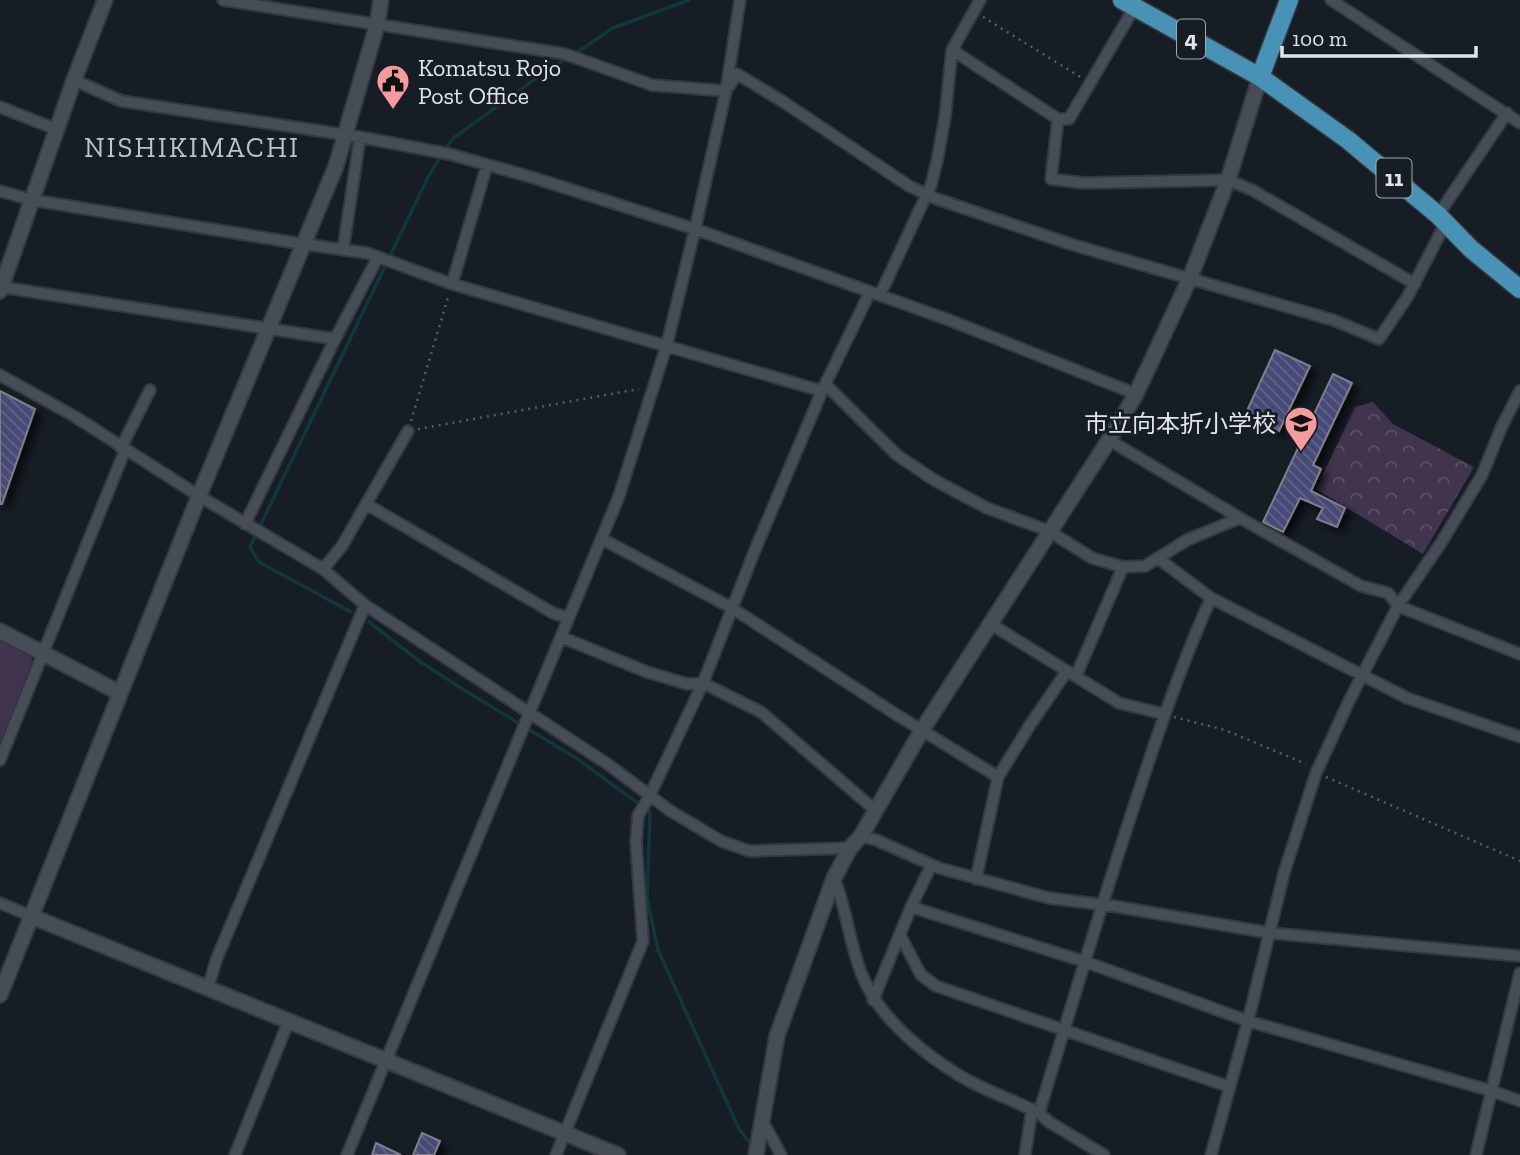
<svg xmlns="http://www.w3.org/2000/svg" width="1520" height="1155" font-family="'Zilla Slab','Noto Sans JP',serif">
<defs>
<pattern id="park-crowns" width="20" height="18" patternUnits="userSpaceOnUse" patternTransform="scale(1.75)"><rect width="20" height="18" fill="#40344e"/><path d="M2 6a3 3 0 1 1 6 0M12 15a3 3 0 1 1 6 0" fill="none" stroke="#5b5168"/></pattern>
<pattern id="building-back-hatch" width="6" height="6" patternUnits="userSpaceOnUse" patternTransform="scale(1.75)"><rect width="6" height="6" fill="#474a76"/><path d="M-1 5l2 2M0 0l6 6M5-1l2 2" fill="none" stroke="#61648a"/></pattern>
<filter id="shadow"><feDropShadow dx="6" dy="6" stdDeviation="3.5" flood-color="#0009"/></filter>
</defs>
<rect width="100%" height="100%" fill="#171d25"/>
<path fill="#40344e" d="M0 635 29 650 33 663 0 743Z"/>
<path fill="url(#park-crowns)" d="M1373 402 1393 424 1474 467 1423 554 1316 489 1355 407Z"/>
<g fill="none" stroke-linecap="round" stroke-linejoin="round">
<path stroke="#10383c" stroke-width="3.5" d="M575 54 613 28 689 0
M351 612 259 562 250 547 428 177 452 139 545 72 568 58
M369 622 422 663 464 690 576 758 650 812 647 898 658 950 739 1129 753 1147"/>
</g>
<path fill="url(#building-back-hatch)" stroke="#7d7f8b" stroke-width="2" filter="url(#shadow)" d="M1275 350 1310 366 1279 431 1245 415Z
M1333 374 1352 383 1313 465 1321 469 1311 491 1345 508 1337 527 1317 519 1323 508 1300 498 1283 532 1263 522Z
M0 391 35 409 2 504H0Z
M422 1133 440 1141 434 1155H413Z
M376 1143 401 1155H372Z"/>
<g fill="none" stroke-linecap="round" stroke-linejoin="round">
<defs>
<path id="minor" d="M223 0 565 54 652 85 726 91
M1331 0 1520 123
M952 50 1058 119H1069L1134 8
M74 80 121 101 360 137 449 154 531 177 695 229 949 320 1136 394
M729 86 737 74 782 101 909 186 937 199 1070 244 1333 320 1379 339 1408 296 1446 222
M0 107 58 130
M1058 119 1051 179 1084 183 1228 180 1252 190 1415 284
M0 191 32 200 303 244 367 253 452 284 822 391
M1438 215 1507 113
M343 250 360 137
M452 284 487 165
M1 287 335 339 378 257
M880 295 931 185 937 161 945 117 952 50 980 0
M0 375 74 416 199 496 323 569 365 605 609 765 669 810 721 841 749 851 850 848
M825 384 897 455 934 480 987 508 1049 531 1092 558 1123 567 1145 566 1187 540 1240 518
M1109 440 1240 518 1361 586 1388 593 1398 606 1520 654
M121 448 150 390
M366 504 553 613 568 618
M245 524 335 339
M602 539 732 608 897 715 998 777
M1159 559 1211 598 1407 698 1520 737
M323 569 342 546 408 431
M989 623 1119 703 1164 714
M561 637 647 672 687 684 703 683 761 712 875 810
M1076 676 1123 567
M0 760 125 450
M861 836 876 840 939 868 1049 898 1113 906 1270 933 1520 956
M834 878C847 909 849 944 862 975 879 1017 919 1050 957 1074 982 1090 1012 1099 1039 1113L1049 1122 1104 1155
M976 879 998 777 1030 725 1067 671
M0 903 33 917
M911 907 1086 962 1248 1021 1492 1091 1520 1101
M900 935 921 975 936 986 1230 1087
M208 987 217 958 365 605
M873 1000 911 907 931 866
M1039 1113C1072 1004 1104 895 1140 788 1161 723 1183 660 1211 598
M761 1118 781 1155
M235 1155 289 1020
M347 1155 619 496 667 344 695 229 726 91 740 0
M556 1155 643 941 636 842 638 816 650 795 703 683 755 550 822 391 870 292
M1025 1155 1032 1109
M1211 1155 1248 1021 1284 873 1316 773 1349 701 1398 606 1441 543 1482 475 1502 426 1520 391
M1476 1155 1520 973"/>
<path id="tertiary" d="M0 291 74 80 105 0
M0 631 120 693
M33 917 618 1155
M0 995 199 496 336 166 377 25 381 0
M756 1155 777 1036 834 878 850 848 861 836 922 730 1109 440 1136 394 1190 278 1228 180 1260 77"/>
<path id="primary" d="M1122 0 1260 77 1348 140 1438 215 1471 249 1520 289
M1260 77 1289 0"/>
</defs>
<use href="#minor" stroke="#34383f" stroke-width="14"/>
<use href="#tertiary" stroke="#34383f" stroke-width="18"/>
<use href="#primary" stroke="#34383f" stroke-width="21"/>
<path stroke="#585d65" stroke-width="2.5" stroke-dasharray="2 5" stroke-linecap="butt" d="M983 17 1082 78
M411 421 449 294
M418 429 639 389
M1174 717 1225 730 1306 764
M1326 777 1520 861"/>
<use href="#minor" stroke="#464d57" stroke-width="10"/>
<use href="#tertiary" stroke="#464d57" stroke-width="14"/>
<use href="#primary" stroke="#4892b5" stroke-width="18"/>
</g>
<defs>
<symbol id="civic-pin" viewBox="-11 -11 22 30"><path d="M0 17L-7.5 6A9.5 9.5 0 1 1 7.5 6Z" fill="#f59b9d" stroke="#171d25"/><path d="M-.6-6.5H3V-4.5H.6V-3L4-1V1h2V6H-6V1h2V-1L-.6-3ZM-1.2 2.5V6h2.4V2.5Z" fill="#111"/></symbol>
<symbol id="school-pin" viewBox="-11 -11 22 30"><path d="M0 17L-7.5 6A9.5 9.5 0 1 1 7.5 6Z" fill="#f59b9d" stroke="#171d25"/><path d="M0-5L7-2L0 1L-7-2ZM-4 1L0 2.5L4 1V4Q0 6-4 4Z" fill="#111"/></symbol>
</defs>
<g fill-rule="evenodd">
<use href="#civic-pin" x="374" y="62" width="38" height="52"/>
<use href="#school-pin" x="1282" y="404" width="38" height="52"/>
</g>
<g text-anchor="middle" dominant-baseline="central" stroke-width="6" stroke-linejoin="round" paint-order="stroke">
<g fill="#171d25" stroke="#a4a9b0" stroke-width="2">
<rect x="1177" y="19.5" width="28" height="39" rx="5"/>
<rect x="1376.5" y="158.5" width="35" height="39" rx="5"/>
</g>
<g font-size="23" font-weight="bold" fill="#e1e5eb">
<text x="1191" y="39">4</text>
<text x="1394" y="178">11</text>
</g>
<g font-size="24" fill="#e1e5eb" stroke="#171d25" text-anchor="start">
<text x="418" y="67">Komatsu Rojo<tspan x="418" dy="28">Post Office</tspan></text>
<text x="1276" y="423" text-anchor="end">市立向本折小学校</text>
</g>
<g font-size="28" letter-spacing="2" fill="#bbc3ce" stroke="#171d25">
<text x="192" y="147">NISHIKIMACHI</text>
</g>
</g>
<path d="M1282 46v10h194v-10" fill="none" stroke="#e1e5eb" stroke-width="3.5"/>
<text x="1292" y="46" font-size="21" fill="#e1e5eb" stroke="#171d25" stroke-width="5" paint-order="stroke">100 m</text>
</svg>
